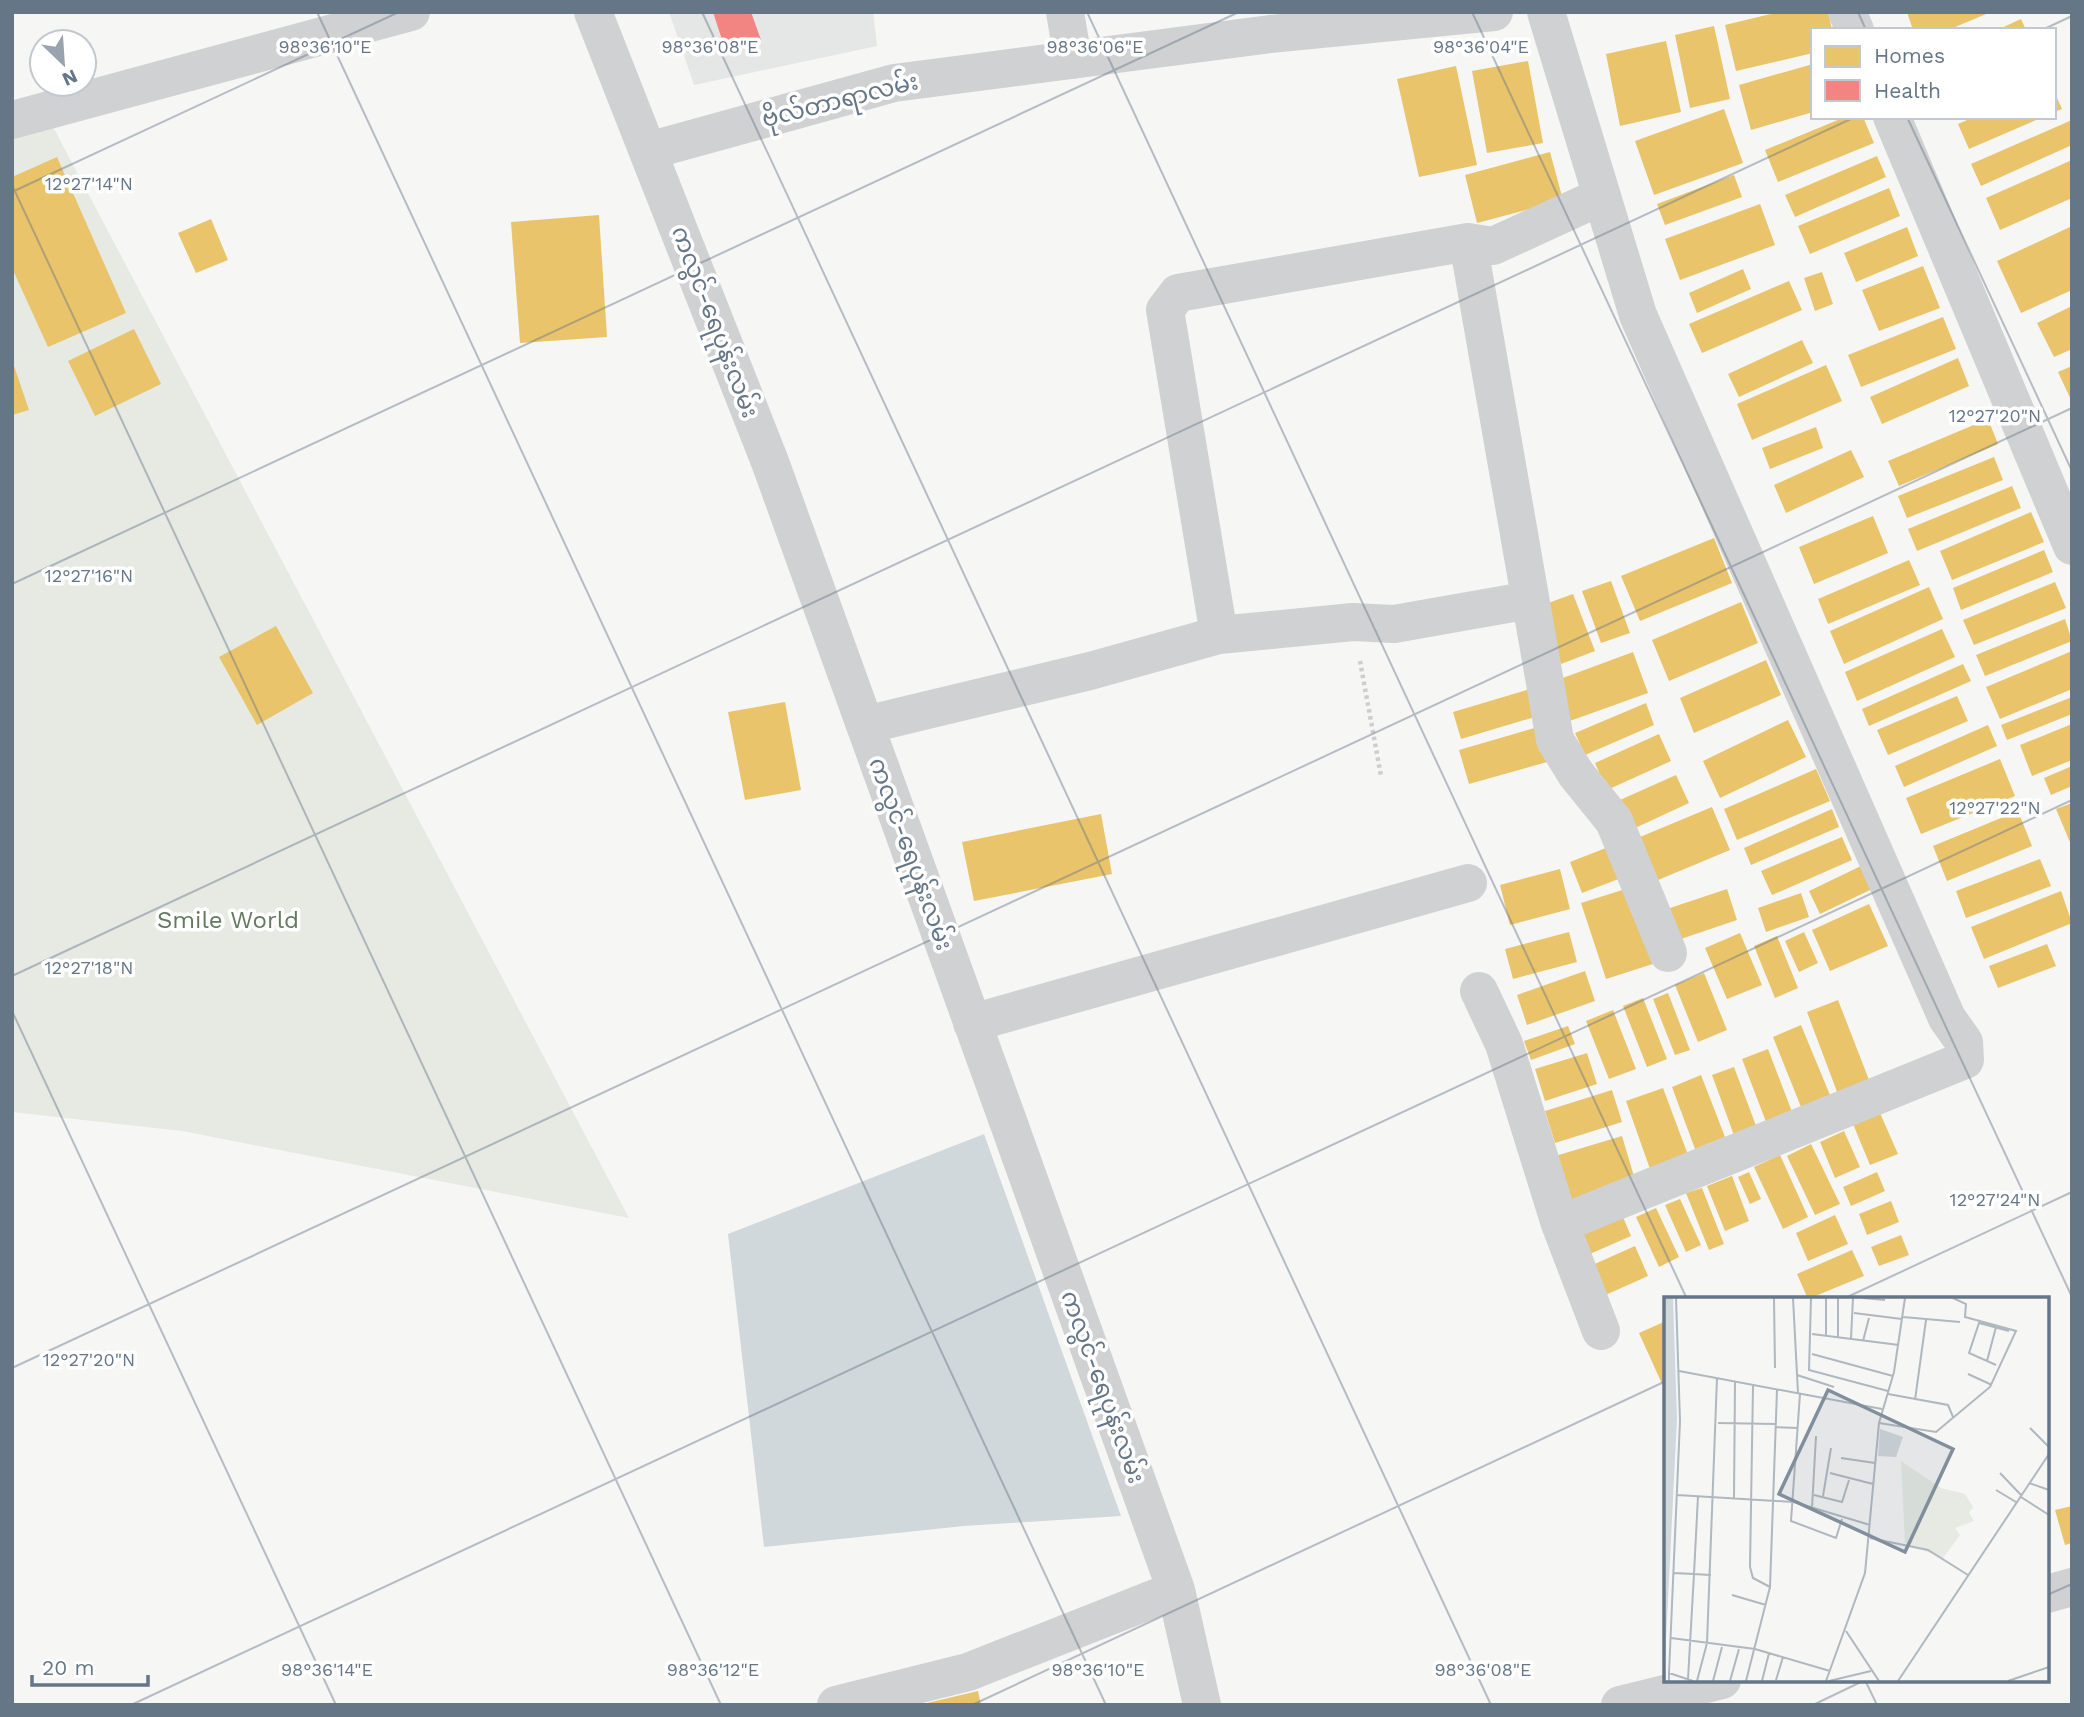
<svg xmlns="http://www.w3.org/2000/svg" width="2084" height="1717" font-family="'Work Sans','Noto Sans Myanmar',sans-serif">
<rect width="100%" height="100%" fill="#f6f6f5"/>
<path fill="#e5e6e6" d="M669 12H873L877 46 694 85Z"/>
<path fill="#e6eae3" d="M52 125 629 1218 182 1131 12 1112V132Z"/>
<path fill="#d0d8db" d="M984 1134 1121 1516 964 1526 764 1547 728 1234Z"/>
<path fill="#e9c46a" d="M1779 12H1828L1832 30H1813V53L1736 71 1725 25Z
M1907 12H1991L1948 30H1913Z
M2021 19 2026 30H1997Z
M1714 26 1730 99 1690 108 1675 35Z
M1666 41 1681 112 1620 126 1606 54Z
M1528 61 1543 143 1487 153 1472 71Z
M1813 64V112L1751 130 1739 85Z
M1456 66 1477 165 1419 177 1397 79Z
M2054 91 2062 109 2054 112Z
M1724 109 1743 163 1654 195 1635 141Z
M1845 117H1863L1874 143 1778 182 1765 150Z
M1974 117H2043L1969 149 1958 124Z
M2072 120V145L1981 186 1971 164Z
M1550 152 1563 200 1477 223 1465 175Z
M1877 156 1886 177 1795 217 1785 195Z
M57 157 126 313 48 347 12 268V177Z
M2072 160V198L2000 230 1986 198Z
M1734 175 1742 197 1665 225 1657 204Z
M1889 188 1900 216 1810 254 1798 226Z
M1760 204 1775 245 1680 280 1665 239Z
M599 215 607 337 520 343 511 222Z
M211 219 228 260 196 273 178 233Z
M2072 226V290L2021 313 1997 261Z
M1907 227 1918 256 1856 282 1844 253Z
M1923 266 1940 308 1879 331 1862 290Z
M1743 269 1751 289 1697 313 1689 293Z
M1822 272 1833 304 1815 311 1804 278Z
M1789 281 1802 310 1702 353 1689 324Z
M2072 306V349L2054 357 2037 323Z
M1943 317 1956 349 1861 387 1848 355Z
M134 329 161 384 95 416 68 361Z
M1802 340 1813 363 1739 397 1728 374Z
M1958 358 1969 386 1882 424 1870 397Z
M12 360 29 410 12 415Z
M1826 365 1842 401 1752 440 1737 404Z
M2072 366V402L2058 372Z
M1988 419 1998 444 1899 486 1888 461Z
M1816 427 1823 448 1770 469 1762 448Z
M1851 450 1864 477 1786 513 1774 485Z
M1994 457 2003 480 1907 518 1898 496Z
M2012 486 2021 508 1917 551 1908 529Z
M2031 512 2044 542 1952 580 1940 551Z
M1873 516 1888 553 1814 584 1799 547Z
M1714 538 1732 583 1640 621 1621 576Z
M2044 550 2053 572 1961 610 1953 588Z
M1909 560 1920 585 1828 624 1818 599Z
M1611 581 1630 633 1601 643 1582 591Z
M2055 582 2066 608 1974 645 1963 620Z
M1929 587 1943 619 1844 664 1830 631Z
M1573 594 1595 651 1561 664 1540 606Z
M1741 602 1758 643 1669 681 1652 640Z
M2065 619 2072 641 1985 676 1976 655Z
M276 626 313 693 257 725 219 657Z
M1942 629 1955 657 1857 701 1845 672Z
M2072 651V689L2000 719 1986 687Z
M1633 652 1648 693 1567 722 1552 682Z
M1766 660 1781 695 1694 733 1680 698Z
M1963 664 1971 681 1869 726 1862 709Z
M1530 689 1538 716 1461 739 1453 712Z
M1957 696 1968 721 1888 755 1877 730Z
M2072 697V714L2007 740 2001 725Z
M785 702 801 790 745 800 728 712Z
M1646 703 1654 725 1585 755 1575 733Z
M1788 720 1806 757 1720 798 1703 761Z
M2072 724V760L2032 776 2020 745Z
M1988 725 1997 746 1904 787 1895 766Z
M1538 727 1547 762 1469 784 1459 750Z
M1659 734 1671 761 1607 790 1595 763Z
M2000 759 2015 796 1921 834 1906 798Z
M2072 766V786L2051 795 2044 778Z
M1816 769 1830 801 1737 840 1724 809Z
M1676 775 1689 803 1633 829 1620 800Z
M2072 803V847L2056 809Z
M1712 807 1730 850 1658 880 1640 837Z
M1832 809 1839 827 1751 865 1744 848Z
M2018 811 2032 846 1947 881 1933 846Z
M1101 814 1112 874 974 901 962 842Z
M1842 837 1852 860 1772 895 1761 871Z
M1616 844 1629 875 1582 893 1570 862Z
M2040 859 2051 886 1966 918 1956 891Z
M1861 866 1872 889 1820 914 1809 891Z
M1560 869 1570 909 1510 925 1500 885Z
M1635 886 1659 962 1606 979 1581 903Z
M1727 889 1737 920 1675 941 1664 910Z
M2061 891 2072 923 1984 959 1971 927Z
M1801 893 1809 917 1766 932 1758 908Z
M1869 904 1888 946 1830 971 1812 930Z
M1569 932 1577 962 1513 979 1505 949Z
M1804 932 1818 963 1799 972 1785 941Z
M1740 933 1762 985 1727 999 1705 948Z
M1777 936 1798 988 1775 998 1754 946Z
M2047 944 2056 966 1998 988 1989 966Z
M1585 971 1595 1001 1527 1025 1517 995Z
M1704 973 1727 1030 1698 1042 1675 985Z
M1668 993 1690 1050 1675 1055 1653 999Z
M1643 998 1667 1059 1647 1067 1623 1006Z
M1838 1000 1871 1085 1839 1097 1807 1012Z
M1613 1010 1636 1069 1609 1079 1586 1021Z
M1801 1025 1830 1095 1801 1107 1773 1037Z
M1568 1026 1575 1044 1531 1060 1524 1041Z
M1768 1049 1794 1117 1768 1127 1742 1059Z
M1587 1053 1597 1084 1545 1101 1535 1069Z
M1734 1067 1758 1131 1735 1138 1712 1075Z
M1701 1075 1725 1137 1695 1149 1672 1087Z
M1663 1088 1688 1155 1650 1169 1626 1101Z
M1612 1090 1622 1122 1555 1143 1545 1111Z
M1880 1113 1898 1154 1870 1165 1853 1124Z
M1844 1131 1860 1167 1835 1178 1820 1142Z
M1622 1136 1636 1183 1566 1204 1552 1157Z
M1811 1144 1840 1204 1815 1215 1787 1156Z
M1780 1155 1808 1217 1783 1229 1754 1167Z
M1749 1172 1761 1199 1750 1204 1738 1177Z
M1877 1172 1885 1191 1851 1206 1843 1187Z
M1732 1176 1749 1221 1725 1231 1707 1186Z
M1702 1188 1724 1244 1709 1250 1686 1193Z
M1680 1199 1701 1245 1686 1252 1665 1205Z
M1891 1201 1899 1222 1867 1235 1859 1214Z
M1656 1208 1679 1257 1659 1267 1636 1217Z
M1620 1210 1631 1236 1583 1257 1572 1230Z
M1835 1215 1848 1244 1808 1261 1796 1233Z
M1901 1235 1909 1255 1879 1266 1871 1247Z
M1635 1246 1648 1276 1601 1297 1588 1267Z
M1852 1250 1864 1276 1808 1299 1797 1274Z
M1666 1321V1385L1663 1386 1639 1333Z
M2072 1506V1543L2065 1545 2055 1510Z
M978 1691 981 1705H924L923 1704Z"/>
<path fill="#f28482" d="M713 12H751L761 40 726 52Z"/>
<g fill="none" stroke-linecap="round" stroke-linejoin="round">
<path stroke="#cccecf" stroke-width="4.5" stroke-dasharray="3.5 3.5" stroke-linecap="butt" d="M1360 661 1381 776"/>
<path stroke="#d0d1d2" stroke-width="38" d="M593 12 770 462 1009 1124 1176 1590 1202 1705
M1065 12 1073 60
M1546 12 1638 315 1947 1018 1964 1042 1965 1060 1560 1224
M1847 12 1855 30
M1892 117 2072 546
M12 120 411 12
M648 151 894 83 1270 34 1494 12
M1468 242 1555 740 1576 774 1614 821 1668 953
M1219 635 1165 310 1178 293 1468 242 1493 246 1602 196
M865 725 1090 671 1219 635 1353 622 1394 624 1530 600
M1479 991 1504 1044 1560 1224 1601 1331
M972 1023 1468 883
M2047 1594 2072 1587
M836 1705 968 1672 1176 1590
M1620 1705 1722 1680"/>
</g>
<path fill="none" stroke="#657687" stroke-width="2" stroke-opacity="0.45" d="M317 12 1106 1705M702 12 1491 1705M1087 12 1687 1299M1472 12 2072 1297M1858 12 1866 30M2042 30 2072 16M1907 117 2072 471M12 185 721 1705M12 192 399 12M12 584 1239 12M12 976 1855 117M12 1011 336 1705M1843 1299 2072 1192M12 1368 2072 408M2047 1595 2072 1584M1865 1680 1877 1705M131 1705 2072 800M972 1705 1666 1381M1813 1705 1865 1680"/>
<g text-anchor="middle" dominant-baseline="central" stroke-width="7" stroke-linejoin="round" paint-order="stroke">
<g font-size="24" fill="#657687" stroke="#fff">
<text transform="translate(840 100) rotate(-14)">ဗိုလ်တာရာလမ်း</text>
<text transform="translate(715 322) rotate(69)">ကလွင်-ရေပုန်းလမ်း</text>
<text transform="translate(911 854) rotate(70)">ကလွင်-ရေပုန်းလမ်း</text>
<text transform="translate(1103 1387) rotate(70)">ကလွင်-ရေပုန်းလမ်း</text>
</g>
<g font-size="24" fill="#647960" stroke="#fff">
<text x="228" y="920">Smile World</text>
</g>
</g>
<g transform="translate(1664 1297)">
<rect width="385" height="385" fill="#f6f6f5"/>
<path d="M237 164 277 191 301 197 309 210 305 216 310 224 291 231 296 238 279 261 241 246Z" fill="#e6eae3"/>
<path d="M0 1H9L13 121 0 384ZM216 132 239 140 232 160 214 159Z" fill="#d0d8db"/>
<path fill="none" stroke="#afb7bf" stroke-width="2" d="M110 1 111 71M129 1 134 96M147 1 145 73 224 94M162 1V38M199 1 221 3M190 16 238 22M239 20 296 25M316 23 305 56 332 68M315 26 345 34M148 37 235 48M174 40V1M187 41 189 1M199 44 205 21M148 57 229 79M323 64 332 30M15 74 218 112M304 77 328 88M133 78 170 90M89 89 86 270 89 281 106 290 113 93M136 97 127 224 172 241 178 222M224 97 284 108 289 120M251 103 262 23M54 126 111 127M215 126 272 135 326 90 352 34 301 20 302 7 289 1M111 130 133 131M366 131 385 150M177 161 211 166M166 176 209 187M336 176 357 198M365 186 385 193M332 193 352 205M13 198 130 205 206 228M150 198 178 205 185 183M34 199 30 277 47 278M159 199 167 151M357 200 385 218M70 201 71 85M148 211 152 139M206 241 264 253 304 278M10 276 30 277 24 382M68 298 102 308M182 334 215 384M7 341 91 352 166 374M5 376 16 124 12 1M112 383 119 360M5 384V376L29 384M33 384 43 346 53 81M49 384 58 350M66 384 75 352M82 384 106 290M98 384 105 356M162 384 201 276 215 126 230 75 241 1M165 384 207 374M234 384 385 157M344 384 385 370"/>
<path fill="#818f9c" fill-opacity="0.15" stroke="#818f9c" stroke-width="3.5" d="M164 93 289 152 241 255 115 197Z"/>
<rect width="385" height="385" fill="none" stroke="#657687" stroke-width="3.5"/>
</g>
<g font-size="18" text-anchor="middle" fill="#657687" stroke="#fff" stroke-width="7" stroke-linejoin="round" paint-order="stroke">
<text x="325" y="53">98°36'10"E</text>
<text x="710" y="53">98°36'08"E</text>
<text x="1095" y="53">98°36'06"E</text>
<text x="1481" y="53">98°36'04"E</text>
<text x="89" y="190">12°27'14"N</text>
<text x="1995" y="422">12°27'20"N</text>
<text x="89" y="582">12°27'16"N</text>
<text x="1995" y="814">12°27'22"N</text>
<text x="89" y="974">12°27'18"N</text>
<text x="1995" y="1206">12°27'24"N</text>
<text x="89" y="1366">12°27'20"N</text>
<text x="327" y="1676">98°36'14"E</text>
<text x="713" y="1676">98°36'12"E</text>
<text x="1098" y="1676">98°36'10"E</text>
<text x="1483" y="1676">98°36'08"E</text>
</g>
<rect width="2084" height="1717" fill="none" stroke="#657687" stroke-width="28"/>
<rect x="1811" y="28" width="245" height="91" fill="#ffffff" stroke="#c1c8cf" stroke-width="2"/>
<rect x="1825" y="46" width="35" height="21" fill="#e9c46a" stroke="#c1c8cf" stroke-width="2"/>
<text x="1874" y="63" font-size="21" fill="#657687">Homes</text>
<rect x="1825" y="80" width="35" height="21" fill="#f28482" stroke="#c1c8cf" stroke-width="2"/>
<text x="1874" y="98" font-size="21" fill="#657687">Health</text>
<g transform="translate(63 63) rotate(155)"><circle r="33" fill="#ffffff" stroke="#c1c8cf" stroke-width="2"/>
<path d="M0-5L12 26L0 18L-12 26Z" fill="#98a3ae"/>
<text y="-10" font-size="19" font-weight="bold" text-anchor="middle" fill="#657687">N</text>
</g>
<path d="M32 1675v10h116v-10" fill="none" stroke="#657687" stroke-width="3.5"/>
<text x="42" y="1675" font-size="21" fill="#657687" stroke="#ffffff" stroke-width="5" paint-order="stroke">20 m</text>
</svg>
